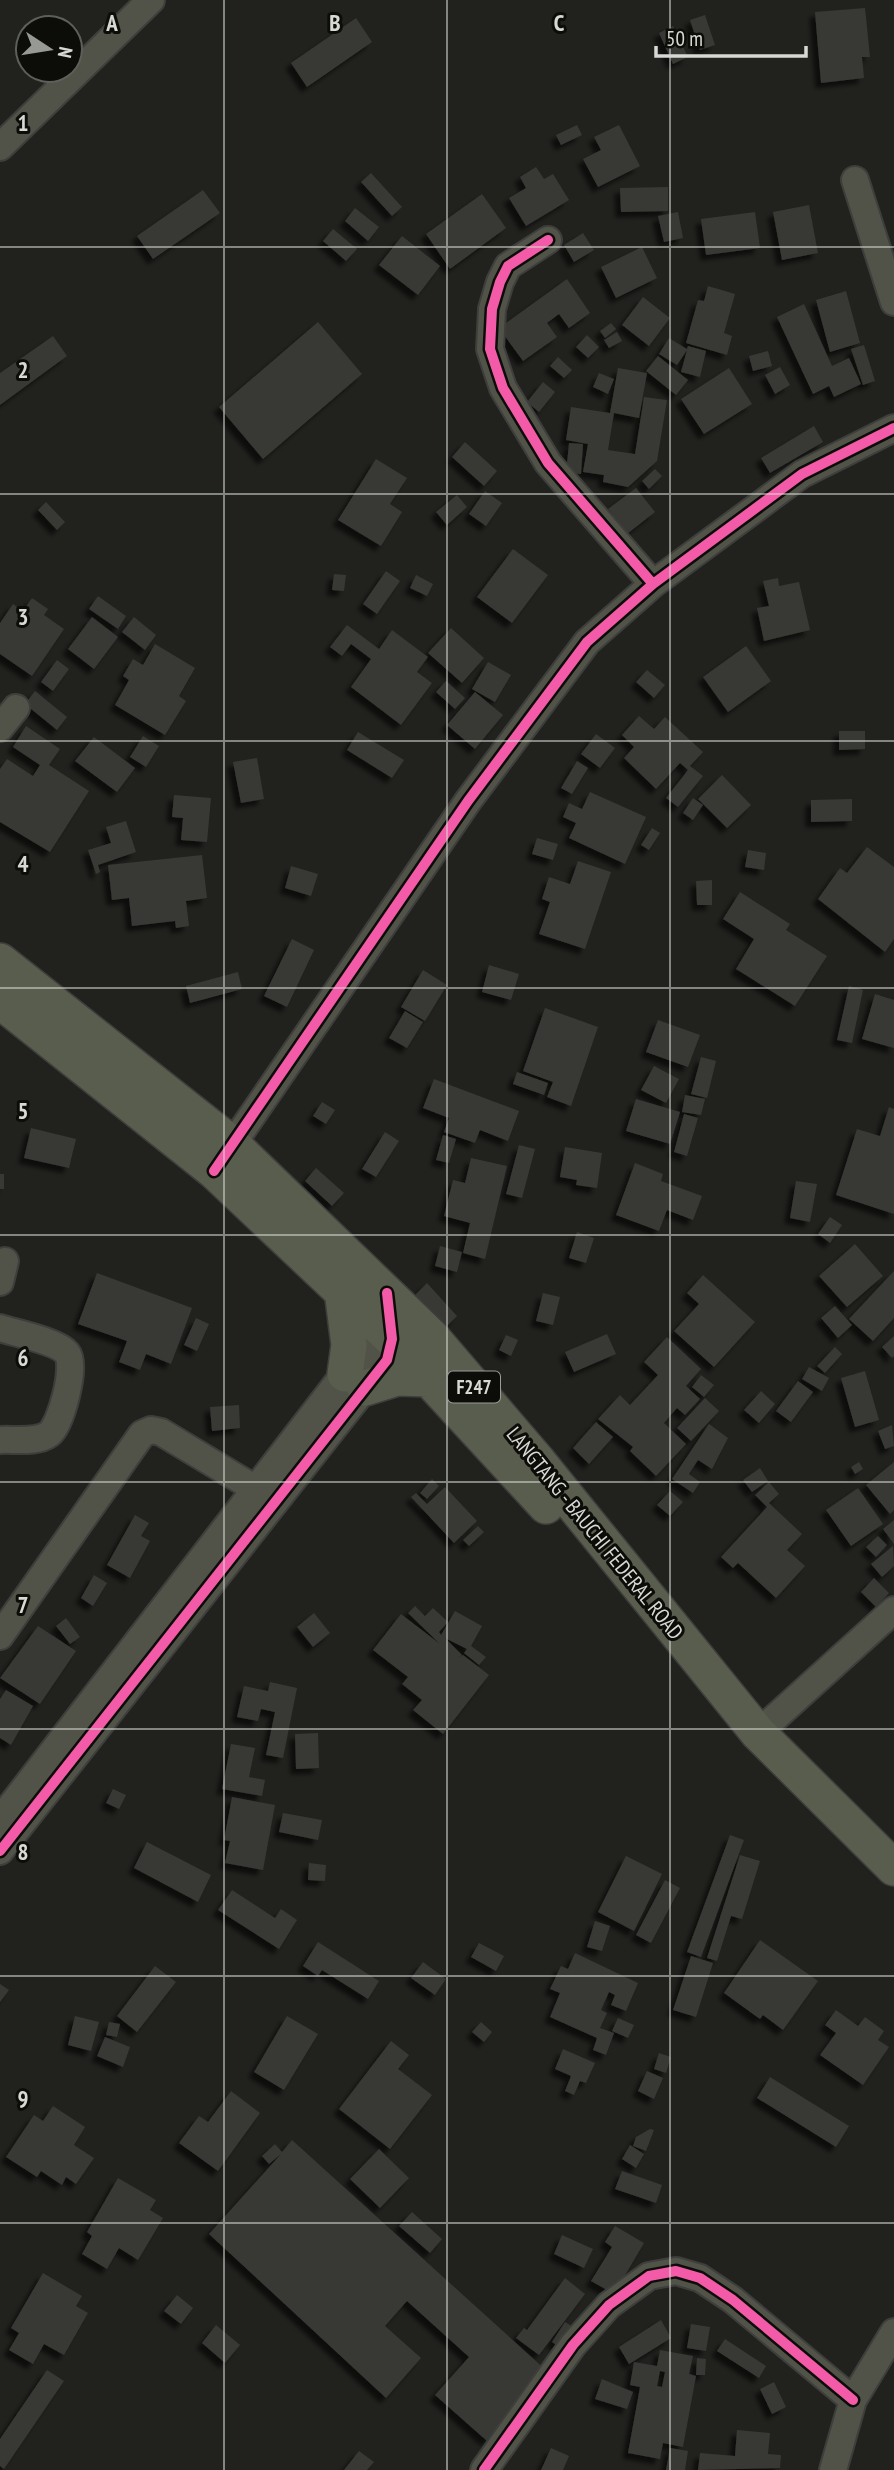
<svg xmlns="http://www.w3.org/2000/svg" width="894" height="2470" font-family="'PT Sans Narrow',sans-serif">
<defs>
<filter id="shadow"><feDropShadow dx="-5.5" dy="5.5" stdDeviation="2" flood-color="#0009"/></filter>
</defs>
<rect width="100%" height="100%" fill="#21221e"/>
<path fill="#373835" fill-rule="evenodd" filter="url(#shadow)" d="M865 8 870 57H862L864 78 821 83 815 12Z
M705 15 715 45 700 50 690 20Z
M356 18 372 42 307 87 291 63Z
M673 26 688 57 673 64 659 33Z
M577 125 582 135 561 145 556 135Z
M619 125 640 166 598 187 583 159 601 150 594 137Z
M536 167 544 179 553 174 569 200 526 226 509 198 526 188 520 177Z
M371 173 402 207 392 216 361 182Z
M668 187V211L621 212 620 188Z
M203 190 220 213 153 259 137 236Z
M482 194 506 228 450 269 426 234Z
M809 205 818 253 782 260 773 212Z
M355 208 379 227 368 241 345 221Z
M678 212 683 238 664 242 658 216Z
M755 212 760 248 706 255 701 219Z
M333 229 357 249 346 261 323 241Z
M583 233 594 250 574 262 564 245Z
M402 236 440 266 418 295 379 265Z
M642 247 657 278 616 298 601 267Z
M567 279 590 313 569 328 559 314 547 323 557 337 523 361 499 328Z
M708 286 735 294 724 333 732 336 727 355 686 343 698 300 704 301Z
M846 291 860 343 830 352 816 300Z
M643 297 670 318 649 346 622 325Z
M804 304 832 366 849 358 861 384 834 397 829 386 813 394 777 317Z
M318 322 362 374 263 459 219 407Z
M611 323 616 329 605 338 600 331Z
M617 332 622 341 609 348 604 340Z
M587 335 599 347 588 358 576 347Z
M53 336 67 356 0 405V373Z
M669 338 687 349 688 346 706 351 700 377 681 372 687 350 677 365 659 354Z
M864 345 875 381 863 385 851 349Z
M768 351 772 366 753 371 749 356Z
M658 356 688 380 676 395 646 371Z
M558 357 572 370 564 378 550 366Z
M780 367 790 385 775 394 765 375Z
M618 368 647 373 639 418 614 413 608 450 635 454 644 397 667 400 657 461 628 487 603 482 604 475 583 472 588 444 566 440 571 407 610 413Z
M729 368 752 404 704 434 681 399Z
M599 373 614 379 608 394 593 387Z
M543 382 555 392 539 412 527 402Z
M814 426 823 442 770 473 761 458Z
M465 442 497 471 484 486 452 457Z
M569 443 583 444 581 474 566 473Z
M376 459 407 478 390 504 402 512 381 546 338 520Z
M655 469 662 476 649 489 642 481Z
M636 488 655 512 627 534 608 509Z
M485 491 502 503 486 526 469 514Z
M457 495 467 507 447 525 436 512Z
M46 502 65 522 57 530 38 510Z
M513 549 548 575 512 623 477 597Z
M386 571 400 581 377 614 363 604Z
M334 574 346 575 344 591 332 590Z
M416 575 433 584 427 596 410 588Z
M778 578 779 586 799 582 810 630 764 641 757 608 769 606 763 581Z
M98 596 126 616 118 629 89 609Z
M32 598 48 609 44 615 64 629 32 676 0 654V623L13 604 23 611Z
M92 617 118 637 94 669 68 649Z
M134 617 156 635 145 650 122 632Z
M347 625 379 649 392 630 428 657 417 672 432 683 401 725 351 687 371 659 351 644 342 656 330 647Z
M451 628 484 658 462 683 428 653Z
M155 644 195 668 179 696 186 701 165 735 115 705 129 680 123 676 133 659 143 665Z
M746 646 771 681 728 712 703 677Z
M57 660 69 669 53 691 41 682Z
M488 662 511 675 495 702 472 689Z
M647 670 665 685 654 698 636 682Z
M446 681 465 698 455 709 436 692Z
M35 691 67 717 57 730 25 704Z
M475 692 503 715 475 749 447 725Z
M639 716 654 729 665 717 703 752 690 766 703 776 678 807 666 798 688 770 680 763 656 789 624 758 634 747 622 735Z
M26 726 60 749 49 765 89 791 50 852 0 822V769L7 759 33 776 40 765 13 747Z
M839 731H865V749L839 750Z
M358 732 404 760 392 778 347 750Z
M596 734 615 748 600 768 581 754Z
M143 736 159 746 146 767 130 757Z
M94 737 135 768 117 792 75 761Z
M257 758 264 799 241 803 233 762Z
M577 761 588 768 572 794 561 788Z
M722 775 751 805 727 828 698 799Z
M590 792 646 817 625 864 569 838 576 823 563 817 569 803 582 809Z
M174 795 211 798 207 842 181 840 183 818 172 817Z
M693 798 703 805 693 820 683 813Z
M852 799V821L811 822V800Z
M126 821 136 852 98 865 100 872 96 874 88 850 111 843 106 827Z
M652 828 660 833 649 850 641 845Z
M537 838 558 844 553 860 532 854Z
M867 847 894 867V939L885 952 818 899 840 868 847 873Z
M748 850 766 853 764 870 745 867Z
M202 855 207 898 186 901 189 926 176 928 175 921 132 926 129 898 112 900 108 865Z
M578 861 611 872 585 949 539 934 550 902 542 899 549 877 570 884Z
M291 866 318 874 311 896 285 888Z
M712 880V905H697L696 881Z
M740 892 790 924 786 930 827 956 795 1006 736 969 754 939 723 919Z
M292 939 314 950 287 1007 264 996Z
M489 965 519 974 511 1000 482 992Z
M423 970 447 985 425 1021 401 1007Z
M238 972 242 989 190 1003 186 986Z
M849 986 863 990 852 1043 837 1040Z
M875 994 894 1000V1048L862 1039Z
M545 1008 598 1027 571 1106 547 1097 553 1082 523 1071Z
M405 1011 423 1022 407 1048 389 1038Z
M658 1020 700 1035 688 1067 646 1052Z
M701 1057 716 1061 707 1098 691 1094Z
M654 1066 679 1079 666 1103 641 1090Z
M517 1072 548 1083 544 1095 513 1084Z
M434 1079 519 1111 508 1141 480 1130 475 1143 444 1132 449 1118 423 1108Z
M685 1095 705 1099 701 1115 682 1112Z
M636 1099 680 1112 670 1144 626 1131Z
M322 1102 335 1110 326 1124 313 1116Z
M889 1107 894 1109V1214L836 1195 857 1129 880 1136Z
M684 1114 698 1118 687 1156 674 1152Z
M31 1128 76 1139 69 1168 24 1158Z
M385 1132 399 1141 376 1177 362 1169Z
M443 1135 456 1139 449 1163 436 1160Z
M519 1145 535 1149 522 1198 506 1194Z
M565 1147 602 1153 597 1188 576 1185 577 1180 560 1177Z
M471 1158 507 1166 485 1259 463 1253 470 1223 444 1216 453 1180 465 1183Z
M635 1163 663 1174 661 1181 702 1196 693 1220 667 1210 659 1231 616 1215Z
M316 1168 344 1193 332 1206 305 1181Z
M0 1174H4V1189H0Z
M796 1181 817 1184 810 1222 790 1218Z
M830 1217 842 1225 830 1243 818 1234Z
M577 1232 594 1238 586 1263 569 1258Z
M855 1244 883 1276 847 1307 819 1276Z
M440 1246 462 1252 457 1272 435 1266Z
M894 1271V1318L873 1341 849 1319Z
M97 1273 192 1308 171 1364 146 1354 140 1370 119 1362 127 1341 78 1324Z
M703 1275 755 1322 714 1367 674 1331 699 1304 687 1293Z
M427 1283 457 1316 445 1328 415 1295Z
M543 1293 560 1297 553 1325 536 1321Z
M835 1306 852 1325 838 1338 821 1318Z
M196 1318 209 1324 197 1351 184 1345Z
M607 1334 616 1354 574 1372 565 1352Z
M506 1335 518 1340 511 1356 499 1350Z
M894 1336V1356L892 1358 882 1347Z
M667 1337 701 1369 686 1386 700 1399 685 1415 677 1408 664 1423 686 1444 656 1476 630 1451 633 1447 598 1419 620 1395 630 1405 658 1375 644 1362Z
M835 1347 842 1354 825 1373 817 1366Z
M809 1367 829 1378 822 1391 802 1379Z
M865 1371 879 1420 855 1427 841 1378Z
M701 1375 714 1385 704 1397 692 1387Z
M798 1381 813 1392 791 1422 776 1411Z
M761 1391 775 1404 759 1423 744 1410Z
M705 1398 719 1411 691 1441 677 1428Z
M239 1405 240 1428 212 1431 210 1407Z
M596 1422 613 1437 589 1464 573 1448Z
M709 1424 728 1438 712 1469 698 1460 689 1474 700 1482 693 1493 672 1479Z
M892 1425 894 1446 885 1449 878 1431Z
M859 1462 863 1469 855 1474 851 1467Z
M894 1462V1510L890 1514 866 1485Z
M760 1468 768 1481 752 1492 743 1480Z
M432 1479 439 1486 427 1499 420 1493Z
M769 1482 779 1494 769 1503 802 1534 787 1550 805 1566 776 1598 738 1563 733 1568 721 1557 767 1507 755 1495Z
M445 1487 477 1521 454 1543 411 1497 416 1493 427 1504Z
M858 1488 883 1524 851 1546 826 1510Z
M670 1491 683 1502 670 1516 657 1505Z
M135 1515 149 1523 141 1536 150 1541 130 1578 107 1565Z
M894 1520V1544L883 1529Z
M478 1526 484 1532 469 1546 463 1540Z
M878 1536 887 1545 876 1557 866 1547Z
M893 1546 894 1566 882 1577 871 1564Z
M94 1575 107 1583 93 1606 81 1598Z
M874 1578 889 1593 876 1607 861 1592Z
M415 1606 425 1616 433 1608 448 1622 439 1632 441 1635 455 1611 482 1626 471 1646 486 1657 479 1665 464 1653 467 1649 445 1638 462 1655 458 1658 463 1655 489 1675 443 1734 413 1710 422 1700 402 1684 408 1677 373 1650 401 1614 440 1644 408 1613Z
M314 1613 330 1633 313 1647 297 1627Z
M66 1618 80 1637 70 1644 56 1626Z
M38 1626 76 1651 40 1704 0 1678Z
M270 1682 297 1688 283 1758 266 1755 275 1712 261 1709 258 1721 237 1717 244 1686 268 1691Z
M6 1690 33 1706 11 1745 0 1738V1699Z
M318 1733 319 1768 296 1769 295 1734Z
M231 1744 255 1748 249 1777 265 1780 262 1796 222 1789Z
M113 1789 126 1795 119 1809 106 1803Z
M232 1797 275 1805 263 1870 225 1863 230 1841 224 1840Z
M283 1813 322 1820 318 1840 279 1832Z
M730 1835 744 1840 701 1957 687 1952Z
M147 1842 211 1875 198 1902 134 1868Z
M740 1855 760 1861 742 1919 731 1916 717 1961 707 1958Z
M626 1856 662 1874 634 1931 598 1912Z
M309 1863 326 1865 325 1881 308 1880Z
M665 1880 680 1888 651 1943 636 1935Z
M232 1890 275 1918 281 1909 297 1920 279 1949 218 1910Z
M595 1921 610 1926 602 1951 587 1947Z
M760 1940 818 1981 783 2030 763 2015 760 2019 724 1993Z
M318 1942 379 1981 368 1999 322 1970 318 1976 303 1966Z
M479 1943 504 1956 496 1971 471 1957Z
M575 1953 638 1983 626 2011 611 2005 615 1995 609 1992 601 2010 607 2013 600 2028 614 2033 606 2055 593 2050 597 2038 550 2017 560 1993 550 1989 561 1966 568 1969Z
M691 1956 713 1963 696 2017 673 2010Z
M423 1962 446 1979 435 1995 411 1978Z
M155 1966 176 1982 137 2032 117 2016Z
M0 1984 9 1990 0 2002Z
M836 2010 858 2026 865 2017 884 2031 878 2040 889 2047 863 2085 820 2055 836 2033 825 2025Z
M75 2016 99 2022 91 2051 68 2045Z
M287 2016 318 2034 284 2090 254 2072Z
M618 2018 634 2025 628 2038 612 2031Z
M109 2022 120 2024 117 2037 106 2035Z
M481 2022 492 2032 484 2042 472 2032Z
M105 2037 130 2047 123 2067 97 2056Z
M391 2041 409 2055 398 2069 432 2095 390 2149 339 2109Z
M563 2049 595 2063 586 2083 580 2081 574 2095 565 2091 571 2076 555 2069Z
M659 2053 671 2057 666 2073 654 2069Z
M647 2071 663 2078 654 2099 638 2091Z
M770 2077 849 2126 836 2147 757 2098Z
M231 2091 260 2113 218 2171 179 2143 199 2116 208 2122Z
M53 2106 85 2127 74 2145 94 2158 76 2184 66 2177 62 2185 41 2171 37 2177 6 2157 34 2115 43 2121Z
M650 2129 654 2130 646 2151 633 2146 636 2137Z
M292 2140 548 2372 487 2441 435 2395 469 2357 407 2301 385 2326 421 2358 386 2398 209 2234 281 2154 269 2164 262 2156 275 2144 282 2152Z
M630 2145 644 2154 636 2168 622 2159Z
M379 2149 409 2178 380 2208 350 2179Z
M622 2171 662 2185 656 2203 615 2189Z
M118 2178 156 2200 150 2210 163 2218 138 2260 119 2248 107 2269 82 2254 92 2236 87 2232Z
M412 2212 442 2239 430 2253 399 2226Z
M615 2226 644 2243 614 2294 591 2281 612 2247 605 2242Z
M562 2235 593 2249 584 2268 554 2254Z
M43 2273 82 2296 76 2306 88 2313 64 2355 44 2344 33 2364 9 2350 19 2333 11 2328Z
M565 2278 585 2294 539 2355 516 2338 524 2328 527 2330Z
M177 2295 193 2308 181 2324 164 2311Z
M661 2320 671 2338 629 2364 619 2347Z
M565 2322 575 2328 561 2348 552 2342Z
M691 2324 710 2327 706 2351 687 2348Z
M216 2325 240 2345 225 2363 202 2343Z
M725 2339 766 2366 759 2378 717 2351Z
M660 2350 693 2356 689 2374 696 2376 683 2447 663 2443 660 2459 628 2453 640 2387 630 2385 634 2362 657 2366ZM660 2371 665 2372 662 2387 657 2386Z
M697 2358 706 2359 705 2375H696Z
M47 2370 64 2381 4 2469 0 2466V2439Z
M602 2379 633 2392 627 2409 595 2399Z
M774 2382 786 2407 772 2414 760 2389Z
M737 2430 770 2433 768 2454 781 2455 780 2468 698 2470 700 2453 735 2456Z
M551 2448 569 2456 563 2470H541Z
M670 2448 688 2451 685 2470H666Z
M359 2451 374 2462 367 2470H344Z"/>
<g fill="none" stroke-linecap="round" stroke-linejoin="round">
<defs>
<path id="minor" d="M0 147 151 0
M855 180 894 302
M548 240 508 266 500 282 492 309 490 349 503 388 548 463 653 584
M0 728 16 708
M223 1158 468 801 587 642 653 584 802 474 894 428
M0 1282 5 1261
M0 1328C15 1333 57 1341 67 1353 77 1365 61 1425 49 1434 37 1443 14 1439 0 1440
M0 1636 142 1434 151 1430 161 1432 254 1488
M758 1733 894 1610
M0 1820 366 1346 381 1339H407
M0 1851 387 1360 391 1327
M484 2470 573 2345 609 2305 649 2276 676 2271 700 2278 733 2300 853 2400
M833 2470 853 2400 894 2332"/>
<path id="major" d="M0 961 232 1144 430 1335 537 1460 758 1733 894 1868
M0 1001 214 1171 392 1339 546 1506
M342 1290 349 1345 345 1374
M365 1388 397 1378 429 1379"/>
</defs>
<use href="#minor" stroke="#3e3e3c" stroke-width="30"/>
<use href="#major" stroke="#3e3e3c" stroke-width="38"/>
<use href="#minor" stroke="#515348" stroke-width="26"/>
<use href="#major" stroke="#595d4e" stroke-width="35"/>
<defs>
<path id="cycleway" d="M548 240 508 266 500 282 492 309 490 349 503 388 548 463 653 584
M214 1171 468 801 587 642 653 584 802 474 894 428
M0 1851 387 1360 392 1339 387 1293
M484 2470 573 2345 609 2305 649 2276 676 2271 700 2278 733 2300 853 2400"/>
</defs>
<use href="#cycleway" stroke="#0c0d09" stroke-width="15"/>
<use href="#cycleway" stroke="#f35aa7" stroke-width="10"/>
</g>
<path fill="none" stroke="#d7d9d4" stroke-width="2" stroke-opacity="0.55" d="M224 0V2470M447 0V2470M670 0V2470M0 247H894M0 494H894M0 741H894M0 988H894M0 1235H894M0 1482H894M0 1729H894M0 1976H894M0 2223H894"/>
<g text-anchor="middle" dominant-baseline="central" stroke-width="6" stroke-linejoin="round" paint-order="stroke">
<rect fill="#0c0d09" stroke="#9a9c97" stroke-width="2" x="448" y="1371.5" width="52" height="31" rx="5"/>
<g font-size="19" font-weight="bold" fill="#d7d9d4">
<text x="474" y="1387">F247</text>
</g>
<g font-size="21" fill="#d7d9d4" stroke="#0c0d09">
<text transform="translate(595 1533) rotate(51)">LANGTANG - BAUCHI FEDERAL ROAD</text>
</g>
</g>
<g font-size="23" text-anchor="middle" font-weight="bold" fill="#d7d9d4" stroke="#0c0d09" stroke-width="6" stroke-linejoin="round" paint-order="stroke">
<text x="112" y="31">A</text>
<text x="335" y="31">B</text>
<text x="559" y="31">C</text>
<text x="23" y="131">1</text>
<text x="23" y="378">2</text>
<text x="23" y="625">3</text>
<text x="23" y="872">4</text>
<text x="23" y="1119">5</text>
<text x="23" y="1366">6</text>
<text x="23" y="1613">7</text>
<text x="23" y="1860">8</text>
<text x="23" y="2107">9</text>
</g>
<g transform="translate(49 49) rotate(102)"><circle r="33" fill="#0c0d09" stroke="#5d5f5a" stroke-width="2"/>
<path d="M0-5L12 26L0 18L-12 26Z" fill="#979994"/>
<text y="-10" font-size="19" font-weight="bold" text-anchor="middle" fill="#d7d9d4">N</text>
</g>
<path d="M656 46v10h150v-10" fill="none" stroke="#d7d9d4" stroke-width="3.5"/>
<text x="666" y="46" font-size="21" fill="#d7d9d4" stroke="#0c0d09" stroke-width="5" paint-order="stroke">50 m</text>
</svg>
